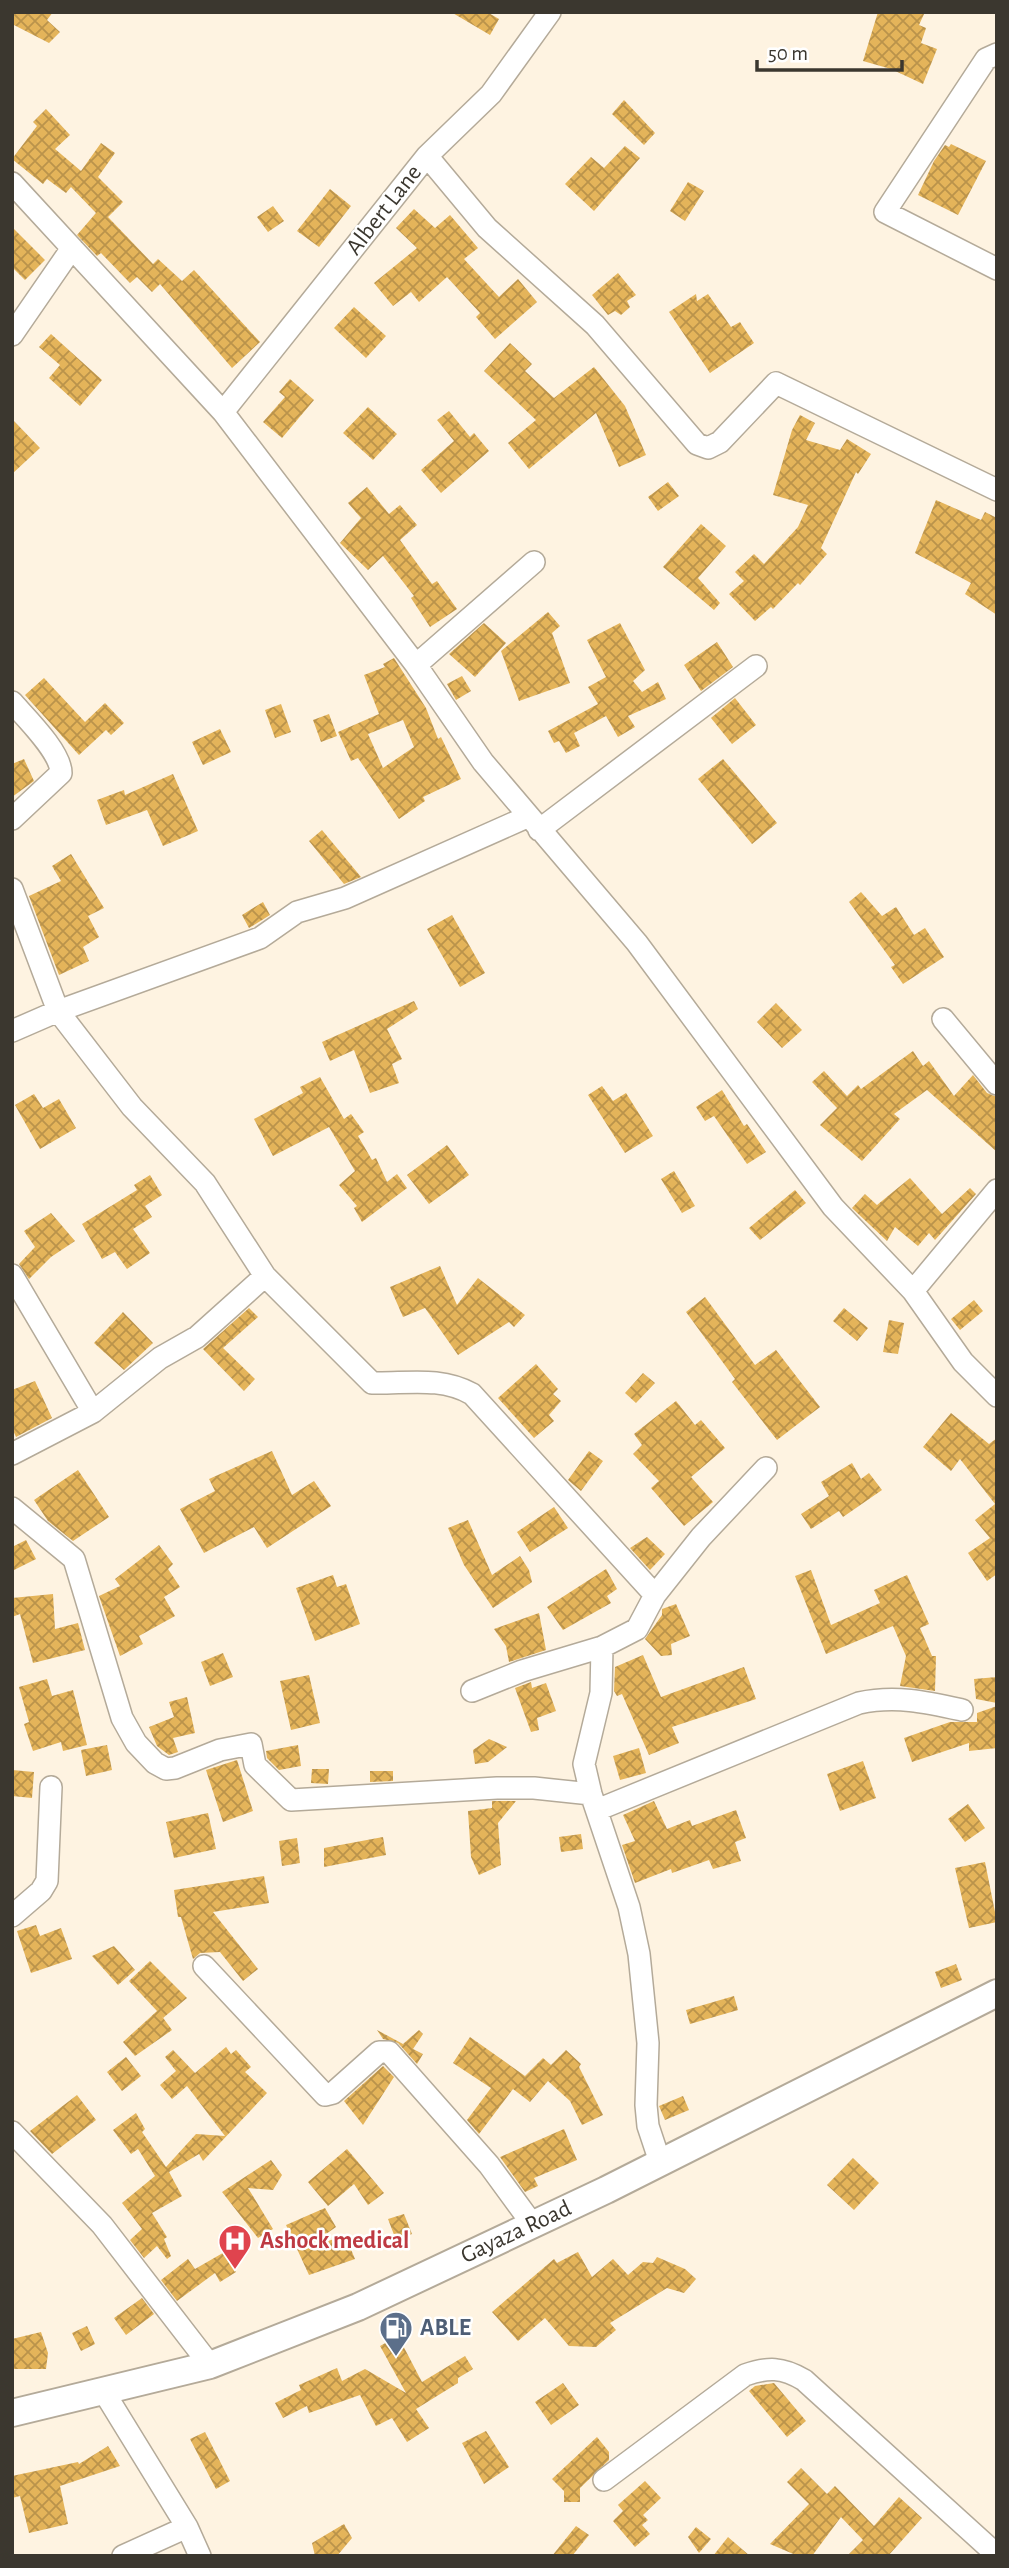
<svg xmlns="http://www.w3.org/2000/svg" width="1009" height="2568" font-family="'Alegreya Sans',sans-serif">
<defs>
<pattern id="building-cross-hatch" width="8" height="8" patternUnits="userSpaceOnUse" patternTransform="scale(1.75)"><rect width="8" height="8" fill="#e4b45a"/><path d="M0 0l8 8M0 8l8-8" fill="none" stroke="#ba934b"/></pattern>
</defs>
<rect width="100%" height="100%" fill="#fef3e1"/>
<path fill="url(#building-cross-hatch)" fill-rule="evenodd" d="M12 12H53L47 20 60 32 49 43 12 24Z
M451 12H487L499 19 490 35Z
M878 12H925L919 25 926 28 921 43 937 49 923 84 891 69 863 61Z
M624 100 655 133 644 145 612 114Z
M46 109 70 135 55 149 81 171 101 143 115 153 98 177 123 202 108 217 153 264 158 259 182 281 194 270 260 342 232 368 160 284 152 292 137 277 130 283 101 253 97 256 77 235 96 213 71 187 66 193 47 179 43 184 12 159 37 126 33 122Z
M951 144 986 161 958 215 918 195 934 161 945 145 949 147Z
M625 146 640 158 594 211 565 184 591 157 604 168Z
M688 182 704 191 685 221 670 211Z
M330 189 351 206 319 247 297 231Z
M273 206 284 221 268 232 257 217Z
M414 209 435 228 450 215 478 248 464 259 499 297 518 279 537 302 495 339 476 317 480 313 447 277 419 302 411 292 393 306 374 283 417 248 396 228Z
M12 227 45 260 25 280 12 267Z
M618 273 636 295 627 301 630 307 621 315 615 311 608 315 592 295Z
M696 294 697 301 708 294 731 327 740 322 754 343 710 373 669 312Z
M354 307 386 336 366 358 334 328Z
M51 334 102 380 80 406 49 378 60 365 39 347Z
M510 343 532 364 525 371 554 398 594 367 625 406 646 455 619 467 596 413 529 469 508 443 536 420 484 371Z
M290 379 314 400 282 438 263 422 285 397 279 392Z
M368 407 397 434 373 460 343 433Z
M449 411 470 437 474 433 489 451 441 493 421 470 454 441 437 420Z
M800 415 815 423 806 440 840 450 847 439 871 454 858 474 856 472 821 548 827 554 800 585 798 583 773 609 771 607 755 621 729 594 744 581 735 572 754 554 764 564 798 527 808 505 773 495 792 430Z
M12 419 40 448 12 474Z
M668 482 679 496 658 511 648 497Z
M367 487 389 514 400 505 417 525 400 540 432 584 437 581 457 609 430 627 411 598 414 596 383 556 368 570 340 543 361 518 348 503Z
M936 500 981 520 985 512 997 518V615L965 594 971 583 915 553Z
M701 524 726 546 698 578 720 603 714 610 663 567Z
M548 612 560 626 552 633 570 683 519 701 501 651Z
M484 623 506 643 475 677 449 654Z
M620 623 645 670 633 681 642 692 658 682 666 699 628 716 635 727 618 737 606 716 574 733 580 746 566 753 559 741 554 743 548 731 598 704 588 687 606 677 587 640Z
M717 642 733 667 701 691 684 665Z
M394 658 426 708 438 739 441 737 461 779 423 797 425 801 399 819 358 758 351 761 338 732 379 714 364 675 385 667 383 664ZM403 720 414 747 383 768 368 734Z
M462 676 471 691 456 700 447 684Z
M44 678 85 722 105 703 124 723 111 735 106 730 79 755 25 695Z
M735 698 756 725 732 744 711 718Z
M281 704 291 732 275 738 265 710Z
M329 714 337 736 321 742 313 720Z
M220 729 231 752 203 765 192 742Z
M24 759 34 781 12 797V764Z
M723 759 777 823 752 844 698 779Z
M173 774 198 831 163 846 147 810 106 825 97 800 124 790 125 795Z
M322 830 361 877 344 884 309 841Z
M71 854 104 908 88 916 99 937 83 947 89 961 59 975 29 896 61 881 52 866Z
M861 892 882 916 896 907 914 935 925 928 944 957 903 984 891 967 895 965 849 902Z
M263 902 270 915 249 928 242 915Z
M452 915 485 973 460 987 427 929Z
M414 1001 418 1009 387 1029 402 1059 392 1064 399 1083 370 1093 354 1050 330 1061 322 1042Z
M776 1003 802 1030 782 1048 757 1022Z
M913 1051 923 1066 929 1061 954 1096 973 1075 987 1093 997 1097V1152L927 1090 894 1114 900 1119 862 1161 820 1125 837 1108 812 1082 824 1071 847 1096 858 1085 861 1089Z
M320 1077 344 1119 351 1114 364 1132 358 1136 372 1160 376 1158 387 1182 397 1174 407 1188 362 1222 354 1208 357 1206 339 1185 355 1171 329 1127 273 1156 254 1119 303 1093 300 1087Z
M602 1086 613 1101 626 1093 653 1136 625 1153 588 1095Z
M722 1090 744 1126 747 1124 766 1152 747 1164 714 1116 705 1121 696 1107Z
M34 1094 43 1108 59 1099 76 1128 40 1149 15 1105Z
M447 1145 469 1175 429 1204 407 1175Z
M674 1171 695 1206 682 1213 661 1179Z
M150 1175 162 1195 145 1206 152 1217 133 1229 150 1253 127 1269 115 1252 102 1259 82 1224 137 1190 134 1185Z
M910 1178 942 1214 970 1188 976 1194 935 1240 929 1233 918 1246 895 1227 887 1241 852 1208 865 1194 877 1205Z
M795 1190 806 1203 760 1240 749 1228Z
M51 1213 75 1241 51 1257 29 1279 19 1264 35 1247 24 1231Z
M440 1266 457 1305 478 1278 525 1315 514 1327 509 1322 458 1355 425 1308 403 1317 390 1287Z
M705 1297 755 1365 776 1350 820 1407 777 1440 732 1382 735 1379 686 1312Z
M974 1300 983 1311 960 1330 951 1319Z
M249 1308 258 1317 223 1348 255 1379 244 1391 203 1349Z
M844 1308 868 1328 857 1341 833 1321Z
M123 1312 153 1343 124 1370 94 1343Z
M889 1320 904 1323 898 1354 883 1352Z
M536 1364 558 1389 553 1394 561 1401 549 1415 554 1421 534 1438 498 1398Z
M643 1373 655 1383 636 1403 625 1393Z
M35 1381 52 1418 16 1437 12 1428V1390Z
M676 1401 695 1425 701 1420 725 1448 691 1477 713 1502 684 1526 651 1488 659 1481 633 1454 642 1445 634 1434Z
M951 1413 989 1444 997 1438V1574L987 1581 968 1553 990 1538 975 1520 995 1504 960 1459 951 1471 923 1447Z
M272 1451 292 1495 314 1481 331 1506 267 1548 254 1527 204 1553 180 1509 215 1491 209 1479Z
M589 1451 603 1461 581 1491 568 1480Z
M852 1463 861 1479 869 1473 882 1490 843 1517 839 1511 811 1529 801 1514 829 1496 821 1482Z
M78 1470 109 1517 73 1541 48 1521 34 1500Z
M554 1507 568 1528 530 1552 517 1532Z
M468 1520 492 1575 520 1556 529 1570 532 1582 493 1608 464 1565 448 1528Z
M647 1537 665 1554 650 1570 630 1548Z
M26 1540 36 1559 12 1571V1547Z
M159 1545 173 1564 168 1569 180 1587 164 1597 175 1616 139 1636 143 1644 120 1656 99 1596 120 1586 115 1579Z
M606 1569 617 1589 607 1596 611 1603 563 1630 547 1607Z
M811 1570 831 1625 880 1603 874 1590 907 1575 929 1624 920 1628 932 1656H936L935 1691 900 1686 906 1656 893 1626 826 1654 795 1576Z
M333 1575 337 1587 346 1584 360 1624 315 1641 296 1588Z
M53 1594 55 1629 78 1623 85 1650 33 1663 20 1614 12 1617V1598Z
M676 1604 690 1636 671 1644 672 1655 661 1656 645 1639 662 1615V1609Z
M539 1613 546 1650 509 1662 506 1646 494 1629Z
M223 1653 233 1677 210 1686 201 1662Z
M643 1655 661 1697 744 1667 756 1699 672 1727 679 1743 649 1755 622 1694 617 1696 614 1691 615 1667Z
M309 1675 320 1723 291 1730 280 1681Z
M997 1677V1703L976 1699 974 1679Z
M47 1679 52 1696 73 1690 87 1745 63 1751 61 1742 33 1751 24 1724 29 1722 19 1687Z
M531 1682 532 1688 546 1683 556 1711 537 1718 539 1730 531 1732 515 1688Z
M187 1697 195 1733 173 1738 178 1752 169 1755 157 1746 149 1727 174 1717 169 1702Z
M997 1706V1748L969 1751V1743L912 1762 904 1738 950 1722H977V1713Z
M489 1739 507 1747 488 1762 475 1764 473 1750Z
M107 1745 112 1770 86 1776 81 1750Z
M298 1745 301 1766 279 1770 267 1758 266 1751Z
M639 1748 646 1773 620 1780 613 1756Z
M237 1760 253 1811 223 1822 206 1770Z
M863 1761 876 1798 840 1811 827 1774Z
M312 1769H329L328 1784 311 1783Z
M12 1770 34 1772 32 1798 12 1796Z
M370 1771H393V1781L370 1782Z
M492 1801H516L498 1823 501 1865 479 1875 471 1857 468 1811 492 1808Z
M654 1801 667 1829 690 1820 692 1826 736 1810 746 1838 735 1842 741 1861 713 1869 709 1860 672 1873 671 1869 635 1883 622 1845 635 1841 623 1815Z
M968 1804 985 1828 965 1842 948 1819Z
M208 1813 216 1849 174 1858 166 1822Z
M581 1834 583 1849 561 1852 559 1837Z
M383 1837 386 1855 324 1867V1848Z
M297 1838 300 1863 282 1866 279 1841Z
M985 1862 997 1922 969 1928 955 1868Z
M264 1876 269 1903 213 1912 258 1969 243 1981 220 1952 200 1953 193 1959 181 1917H178L174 1890Z
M36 1925 40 1936 61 1928 72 1959 31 1973 17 1931Z
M114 1946 135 1970 118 1985 92 1956Z
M150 1961 187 1998 163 2018 161 2015 172 2030 135 2056 123 2042 157 2011 129 1981Z
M956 1964 962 1980 941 1988 935 1972Z
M734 1996 738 2010 690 2024 686 2010Z
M377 2030 403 2044 419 2030 423 2034 413 2049 423 2054 417 2064 398 2043 383 2039Z
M470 2037 525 2076 543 2058 551 2065 566 2050 581 2064 579 2067 603 2115 582 2125 570 2101 548 2081 530 2102 513 2089 479 2134 467 2120 491 2088 453 2063Z
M226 2047 231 2054 236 2050 251 2067 245 2072 267 2093 203 2161 199 2154 169 2172 182 2196 152 2213 167 2237 164 2239 171 2256 167 2259 157 2246 144 2258 130 2240 142 2229 122 2203 155 2176 138 2149 131 2154 113 2130 136 2113 145 2129 142 2132 166 2167 196 2134 225 2136 187 2086 172 2099 160 2085 176 2071 165 2057 173 2050 195 2073Z
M126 2057 141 2076 122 2091 107 2072Z
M383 2066 394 2077 363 2125 344 2101Z
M77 2095 96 2120 52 2154 30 2131Z
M683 2096 689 2110 665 2120 659 2106Z
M564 2129 577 2160 534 2178 538 2186 525 2192 500 2157Z
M347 2149 384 2193 368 2205 354 2184 328 2206 308 2182Z
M853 2158 879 2183 854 2210 827 2185Z
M271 2160 282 2175 273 2190 248 2188 273 2229 258 2238 222 2192Z
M325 2208 336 2227 303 2250 345 2235 355 2259 309 2275 286 2225Z
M404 2214 412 2234 396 2240 388 2219Z
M228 2250 236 2272 220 2282 215 2273 177 2301 161 2280 188 2259 195 2269Z
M578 2252 592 2277 613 2259 628 2275 643 2262 653 2263 657 2257 685 2269 696 2279 684 2293 667 2288 610 2323 616 2330 596 2347 569 2346 545 2318 518 2341 492 2312 554 2259 557 2263Z
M142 2298 154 2314 126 2335 114 2318Z
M87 2326 95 2344 81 2351 72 2333Z
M41 2332 48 2353 46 2369H12V2339Z
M398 2336 422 2382 465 2356 473 2369 458 2378V2383L416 2409 429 2428 407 2442 392 2418 376 2426 360 2395 309 2413 307 2406 283 2418 275 2403 301 2390 299 2385 337 2368 342 2381 365 2369 406 2393 380 2346Z
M563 2383 579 2405 551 2425 535 2402Z
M774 2383 806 2421 787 2437 749 2391 755 2386Z
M486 2431 509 2467 484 2484 462 2443Z
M205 2432 230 2481 216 2489 190 2439Z
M597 2437 609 2452V2460L580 2488V2502H564V2491L552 2479Z
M108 2446 120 2466 60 2486 68 2524 29 2533 20 2496 12 2498V2476L78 2462 79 2464Z
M801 2468 827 2494 835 2486 874 2526 899 2497 922 2518 888 2556H847L863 2540 841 2517 812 2556H798L770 2544 809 2504 787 2482Z
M645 2481 661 2498 643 2515 648 2520 642 2525 650 2534 635 2547 613 2521 623 2511 618 2505Z
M344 2524 352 2538 337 2556H315L312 2543Z
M576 2526 589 2535 572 2556H552Z
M696 2527 711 2539 699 2553 688 2537Z
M728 2537 750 2556H713Z"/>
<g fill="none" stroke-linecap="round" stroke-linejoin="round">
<defs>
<path id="minor" d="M997 54 986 59 885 212 997 269
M427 156 487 228 595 325 697 444 708 448 720 442 776 383 997 490
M12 183 223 412 416 665 483 762 637 943 833 1207 913 1291 963 1362 997 1396
M12 335 72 248
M223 412 427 156 491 94 550 12
M416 665 534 562
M12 702C26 718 61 752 61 773L12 819
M539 830 756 666
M12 889 58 1011 132 1107 205 1183 265 1276 372 1383C406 1384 440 1376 472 1394L655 1595
M943 1019 997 1084
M12 1031 58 1011 260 938 297 912 345 898 527 817
M12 1275 93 1412
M913 1291 997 1190
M12 1454 93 1412 160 1358 197 1337 265 1276
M12 1508 74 1559 122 1718 136 1743 155 1763 166 1769 175 1768 220 1750 251 1744 255 1765 291 1800 497 1788H534L591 1794
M602 1647 601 1693 584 1764 591 1794 629 1907 639 1954 648 2043 646 2105 648 2126 660 2162
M472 1691 522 1671 602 1647 637 1629 655 1595 701 1537 766 1468
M597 1810 859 1703C895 1695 926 1702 962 1710
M12 1916 41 1891 47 1881 51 1787
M204 1966 325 2095 333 2093 379 2052H389L489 2165 533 2225
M12 2132 102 2225 210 2365
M104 2392 187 2527 200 2556
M604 2480 745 2375C768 2367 782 2367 804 2380L997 2555
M123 2556 187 2527"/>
<path id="major" d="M12 2413 210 2365 358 2307 606 2190 997 1993"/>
</defs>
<use href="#minor" stroke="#b4aa99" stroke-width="24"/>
<use href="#major" stroke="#b4aa99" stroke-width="30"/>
<use href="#minor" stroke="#fff" stroke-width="21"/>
<use href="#major" stroke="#fff" stroke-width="26"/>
</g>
<defs>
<symbol id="hospital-pin" viewBox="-11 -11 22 30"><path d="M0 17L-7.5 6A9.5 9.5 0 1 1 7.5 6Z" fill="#e0444e" stroke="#fff"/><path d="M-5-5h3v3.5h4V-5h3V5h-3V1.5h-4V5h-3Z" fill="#fff"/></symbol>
<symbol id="fuel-pin" viewBox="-11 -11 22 30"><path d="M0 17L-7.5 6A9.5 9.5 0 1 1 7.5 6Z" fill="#5c6f8a" stroke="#fff"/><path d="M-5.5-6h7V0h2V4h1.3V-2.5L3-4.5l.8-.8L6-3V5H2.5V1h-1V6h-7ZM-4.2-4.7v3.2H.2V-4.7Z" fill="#fff"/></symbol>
</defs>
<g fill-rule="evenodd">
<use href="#hospital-pin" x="216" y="2222" width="38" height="52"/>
<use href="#fuel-pin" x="377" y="2309" width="38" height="52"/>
</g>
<g text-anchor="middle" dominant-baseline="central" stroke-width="5" stroke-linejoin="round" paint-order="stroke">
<g font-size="24" fill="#3b372f" stroke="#fff">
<text transform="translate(384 210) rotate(-52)">Albert Lane</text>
<text transform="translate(516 2232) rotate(-25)">Gayaza Road</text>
</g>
<g font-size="24" font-weight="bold" fill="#be3a42" stroke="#fff" text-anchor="start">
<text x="260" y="2241">Ashock medical</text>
</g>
<g font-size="24" font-weight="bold" fill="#4e5e75" stroke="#fff" text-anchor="start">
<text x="420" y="2328">ABLE</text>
</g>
</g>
<rect width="1009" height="2568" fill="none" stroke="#3b372f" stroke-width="28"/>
<path d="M757 60v10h145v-10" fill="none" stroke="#3b372f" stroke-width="3.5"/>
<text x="768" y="60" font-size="21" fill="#3b372f" stroke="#ffffff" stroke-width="5" paint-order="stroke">50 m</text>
</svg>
